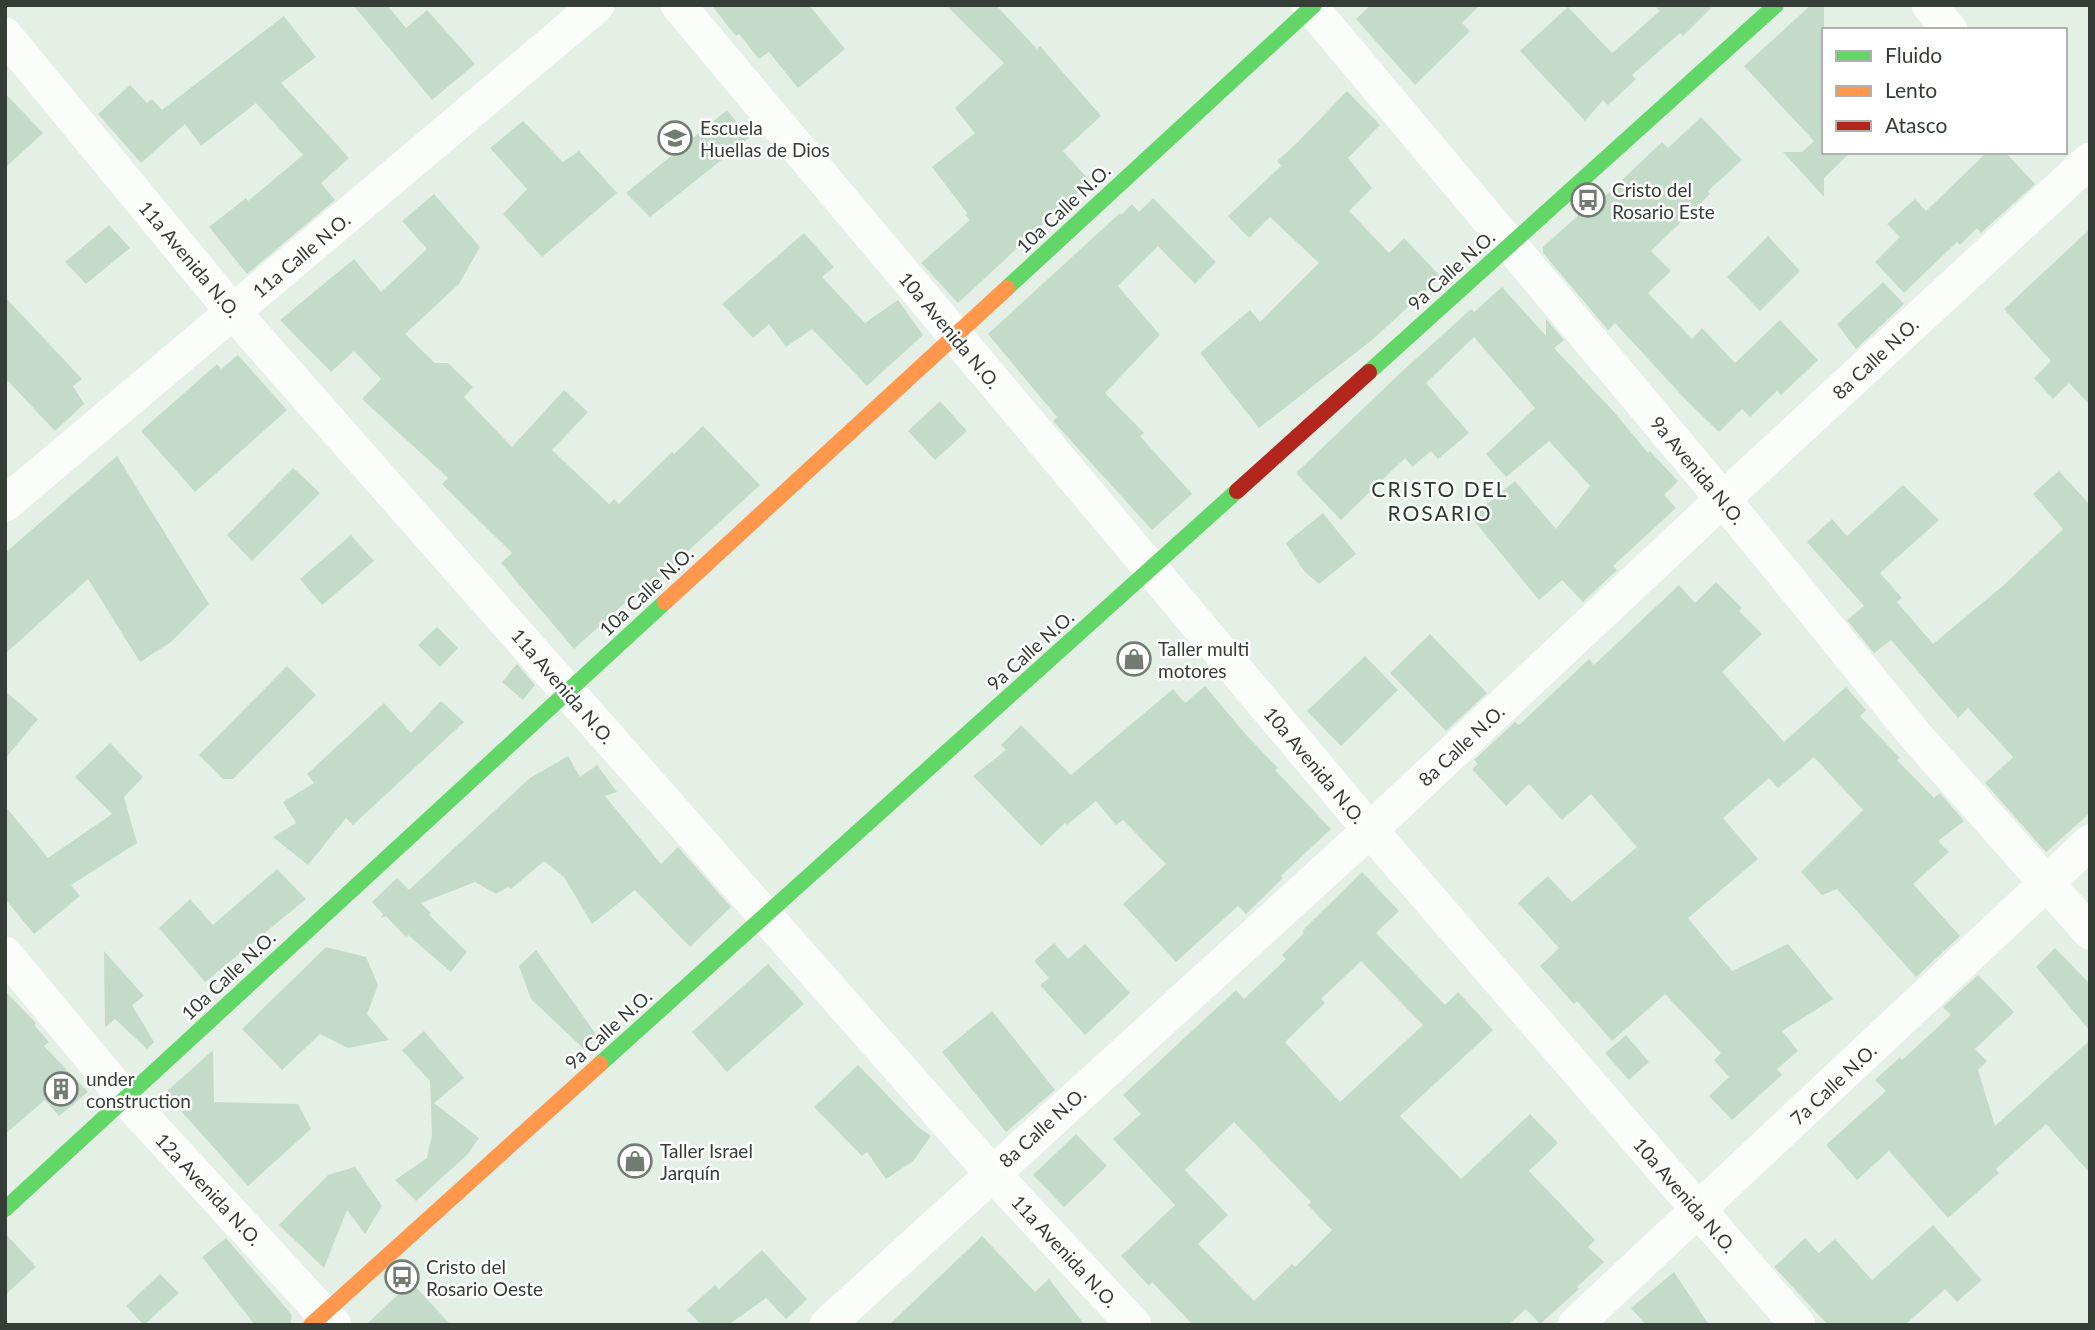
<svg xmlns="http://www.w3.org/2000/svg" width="2095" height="1330" font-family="Lato,sans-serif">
<rect width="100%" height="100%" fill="#e4f0e5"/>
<path fill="#c5dbca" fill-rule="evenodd" d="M353 5H387L406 28 427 10 475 64 432 100Z
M711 5H809L845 49 798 88 769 52 759 59 739 34 736 36Z
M946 5H996L1037 49 1040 46 1101 116 1063 151 1090 181 958 303 921 263 970 220 965 215 967 213 932 167 975 133 955 108 1004 63Z
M1371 5H1480L1462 23 1470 31 1415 85 1356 19Z
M1654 5H1714L1683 36 1680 33 1632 75 1636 79 1608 105 1603 100 1585 121 1520 51 1568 7 1612 53 1660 11Z
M1811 5H1824V152H1851L1824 178V197L1783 152H1802L1814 141 1744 66Z
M284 16 316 57 281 83 349 158 321 183 335 200 247 274 209 227 246 198 248 201 303 155 256 103 201 146 185 124 141 163 98 114 130 85 147 103 152 99 162 110Z
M1347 91 1380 125 1348 158 1372 188 1349 211 1389 253 1404 238 1441 277 1372 340 1259 428 1200 353 1250 310 1260 322 1319 263 1270 217 1249 238 1228 216 1281 166 1277 161 1296 144Z
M5 93 43 133 5 168Z
M727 110 749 138 650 217 626 193Z
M1701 117 1742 160 1708 191 1710 194 1651 251 1671 271 1648 293 1692 339 1702 328 1735 363 1780 320 1818 360 1781 395 1777 391 1750 417 1742 409 1719 432 1685 399 1615 323 1608 330 1543 253V247L1600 196 1602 199 1662 142 1668 148Z
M523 121 563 162 579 151 617 193 542 257 503 214 527 189 490 148Z
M1987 152H2005L2035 184 1981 233 1977 228 1960 245 1957 242 1904 293 1875 262 1900 237 1887 224 1915 199 1926 211Z
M434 194 480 247 459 284 405 334 435 363H448L473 387 464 397 512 447 564 390 588 412 552 450 609 504 614 499 619 504 672 452 674 454 703 426 760 485 652 584 649 581 574 649 501 563 512 553 442 484 448 478 362 399 381 379 354 351 331 372 280 320 354 259 381 292 427 249 402 221Z
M1153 198 1216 262 1195 284 1158 246 1118 286 1160 335 1105 393 1144 433 1140 436 1192 494 1152 530 1053 421 1057 417 988 334 1120 213 1121 215 1132 204 1139 212Z
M109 225 130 248 86 284 65 262Z
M2090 229V405L2069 383 2053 399 2034 378 2051 361 2004 309Z
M804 233 834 267 822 277 865 323 898 300 923 335 867 386 813 330 812 329 786 347 769 324 753 338 722 304Z
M1768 236 1800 271 1760 311 1727 277Z
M1883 282 1904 304 1856 349 1837 324Z
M1502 287 1546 336V319L1564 340 1554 348 1614 412 1648 453 1650 451 1678 481 1664 495 1676 508 1613 566 1617 570 1583 602 1562 580 1539 600 1471 517 1515 481 1556 529 1590 486 1549 441 1506 477 1486 454 1535 408 1474 337 1426 383 1469 433 1438 459 1431 451 1412 467 1405 458 1341 520 1296 473 1396 377 1471 309 1474 312Z
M5 297 82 379 73 386 84 404 55 431 5 378Z
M238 355 287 410 195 492 141 431 217 364 221 369Z
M940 401 967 431 935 460 908 431Z
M117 456 209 604 171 642 140 662 88 579 5 654V553Z
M293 468 320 493 252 561 227 535Z
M2059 471 2090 505V813L2046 852 1985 783 2013 757 1968 708 1958 718 1891 640 1874 653 1847 620 1864 606 1807 542 1832 519 1847 536 1903 485 1939 520 1880 573 1902 598 1897 602 1933 644 2004 585 2063 529 2033 494Z
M1323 513 1356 554 1319 584 1304 571 1286 543Z
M351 535 374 561 322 605 300 579Z
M1716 582 1742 608 1739 611 1762 634 1722 672 1784 742 1846 687 1866 710 1860 716 1900 758 1897 760 1934 798 1940 793 1964 821 1938 841 1949 852 1913 884 1960 936 1916 977 1837 889 1822 895 1801 872 1863 810 1814 757 1778 788 1769 778 1723 818 1758 859 1688 918 1732 971 1788 944 1833 999 1782 1031 1798 1051 1777 1069 1782 1075 1732 1120 1709 1096 1729 1077 1714 1060 1721 1053 1665 994 1612 1041 1577 1001 1574 1004 1540 966 1559 948 1518 903 1548 876 1572 902 1637 847 1591 794 1562 820 1529 784 1506 806 1472 769 1478 764 1474 760 1515 722 1519 725 1589 659 1594 665 1679 585 1695 603Z
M437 627 458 648 440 667 418 645Z
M1430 634 1487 693 1446 731 1390 673Z
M1365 656 1398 690 1341 746 1307 711Z
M517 664 535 685 523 700 502 682Z
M287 666 316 695 233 779H223L199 755Z
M1205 686 1248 737 1278 768 1275 770 1331 829 1281 876 1283 878 1246 914 1238 906 1176 962 1123 904 1166 864 1123 820 1116 825 1096 801 1067 825 1065 823 1041 846 973 776 1006 750 1001 745 1021 725 1071 775 1173 689 1185 703Z
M5 691 38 719 5 759Z
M441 701 464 722 353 825 346 818 308 865 273 837 296 823 283 802 314 783 307 774 384 703 411 733Z
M110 743 143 777 124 797 137 843 71 885 80 896 34 934 5 899V806L48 858 112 814 75 777Z
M568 756 580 777 597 765 617 792 605 796 661 864 678 847 731 907 690 947 635 890 592 924 564 877 544 861 511 889 508 887 496 894 475 882 421 903 431 913 429 915 467 952 451 972 408 935 406 937 386 916 381 918 383 914 372 902 397 878 409 890 530 778Z
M277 869 306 899 205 982 159 928 190 899 213 925Z
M1362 872 1399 911 1376 933 1445 1005 1458 992 1493 1030 1400 1116 1461 1179 1530 1114 1558 1143 1529 1171 1595 1240 1588 1247 1604 1262 1577 1287 1579 1289 1540 1324 1526 1309 1508 1325H1193L1152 1282 1149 1286 1121 1256 1175 1205 1113 1139 1141 1114 1123 1095 1236 990 1244 999 1286 959 1282 955 1304 933 1302 931ZM1361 961 1423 1025 1340 1102 1285 1042 1325 1003 1321 999ZM1234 1122 1311 1202 1308 1205 1332 1230 1295 1267 1292 1264 1254 1301 1198 1244 1228 1215 1185 1170Z
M1054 943 1068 959 1085 944 1130 993 1085 1035 1040 985 1049 978 1034 961Z
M326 947 366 957 378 985 367 1014 389 1040 348 1048 320 1034 282 1070 242 1029Z
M2055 948 2090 984V1031L2036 967Z
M536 950 598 1037 584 1049 531 999 519 966Z
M104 951 144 996 132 1005 154 1042 147 1049 115 1019 105 1027Z
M768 964 804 1004 727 1072 692 1032Z
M1978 975 2014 1012 1975 1049 1987 1061 1978 1070 1995 1126 2090 1040V1173L2046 1124 1996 1169 1999 1173 1948 1218 1889 1151 1857 1180 1826 1145 1886 1091 1875 1080 1900 1057 1902 1060 1951 1015 1943 1007Z
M5 991 36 1023 34 1025 49 1042 44 1046 88 1092 59 1116 45 1100 5 1134Z
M992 1011 1055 1090 1006 1132 942 1052Z
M424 1031 464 1078 434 1103 479 1138 467 1155 416 1201 395 1180 427 1158 432 1135 430 1081 402 1050Z
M1626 1035 1649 1062 1629 1080 1605 1053Z
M213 1050 214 1102 298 1104 311 1129 248 1186 165 1093Z
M858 1065 918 1127 931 1136 913 1161 886 1179 867 1152 862 1156 814 1107Z
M1076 1134 1107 1166 1064 1207 1033 1175Z
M355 1167 382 1206 365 1234 347 1210 324 1268 279 1225 328 1175Z
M1933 1225 1982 1280 1957 1302 1945 1289 1905 1325H1828L1774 1267 1805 1238 1819 1253 1835 1239 1872 1280Z
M5 1233 36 1267 5 1295Z
M982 1236 1035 1292 1049 1279 1085 1325H889Z
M226 1238 292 1315 290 1325H255L202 1257Z
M762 1250 807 1299 786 1319 766 1298 728 1325H701L687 1310 715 1285 719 1289Z
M1674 1272 1709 1325H1646L1631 1308Z
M160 1274 179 1293 144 1325 126 1306Z
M411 1282 451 1325H366Z"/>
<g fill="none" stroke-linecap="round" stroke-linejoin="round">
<path stroke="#fbfdfb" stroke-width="35" d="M678 5 1370 830 1798 1325
M1309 5 1723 499 1915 735 2090 932
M1929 5 1950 30
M5 35 233 312 992 1173 1134 1325
M5 504 597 5
M5 954 125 1098 334 1325
M827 1325 1370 830 1723 499 2090 160
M1575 1325 2090 842"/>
<path stroke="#63d668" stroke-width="16" d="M1007 288 1314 5
M1369 372 1776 5
M600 1064 1237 491
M5 1209 665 602"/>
<path stroke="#ff974d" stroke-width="16" d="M665 602 1007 288
M311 1325 600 1064"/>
<path stroke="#b3261e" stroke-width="16" d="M1237 491 1369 372"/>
</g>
<defs>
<symbol id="school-ring" viewBox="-11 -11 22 22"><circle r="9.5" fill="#fff" stroke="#727c73" stroke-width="1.5"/><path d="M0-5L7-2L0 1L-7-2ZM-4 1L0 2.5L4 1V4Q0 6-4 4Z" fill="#727c73"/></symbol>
<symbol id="bus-ring" viewBox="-11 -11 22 22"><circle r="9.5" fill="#fff" stroke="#727c73" stroke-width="1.5"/><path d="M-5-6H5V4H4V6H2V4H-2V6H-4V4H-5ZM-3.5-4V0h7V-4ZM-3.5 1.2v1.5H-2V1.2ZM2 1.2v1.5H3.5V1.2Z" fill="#727c73"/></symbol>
<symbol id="shop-ring" viewBox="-11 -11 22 22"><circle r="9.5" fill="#fff" stroke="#727c73" stroke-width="1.5"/><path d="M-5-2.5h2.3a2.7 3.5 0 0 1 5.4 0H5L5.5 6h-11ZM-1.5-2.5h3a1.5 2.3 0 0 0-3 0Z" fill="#727c73"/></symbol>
<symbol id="building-ring" viewBox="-11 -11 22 22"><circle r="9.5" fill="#fff" stroke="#727c73" stroke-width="1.5"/><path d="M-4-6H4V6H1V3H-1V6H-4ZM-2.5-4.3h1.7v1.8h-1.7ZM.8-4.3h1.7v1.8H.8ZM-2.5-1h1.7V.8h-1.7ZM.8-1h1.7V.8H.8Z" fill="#727c73"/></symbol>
</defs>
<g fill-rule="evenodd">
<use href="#school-ring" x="656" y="119" width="38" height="38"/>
<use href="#bus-ring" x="1569" y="181" width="38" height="38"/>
<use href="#shop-ring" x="1115" y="640" width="38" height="38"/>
<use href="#building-ring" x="42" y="1070" width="38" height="38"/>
<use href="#shop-ring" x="616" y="1142" width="38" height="38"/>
<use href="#bus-ring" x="383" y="1258" width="38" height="38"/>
</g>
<g text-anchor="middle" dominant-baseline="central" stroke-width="5" stroke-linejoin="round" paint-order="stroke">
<g font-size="19" fill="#343e36" stroke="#fff" text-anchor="start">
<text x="700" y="127">Escuela<tspan x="700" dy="22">Huellas de Dios</tspan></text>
<text x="1612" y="189">Cristo del<tspan x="1612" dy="22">Rosario Este</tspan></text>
<text x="1158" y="648">Taller multi<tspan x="1158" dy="22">motores</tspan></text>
<text x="86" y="1078">under<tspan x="86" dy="22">construction</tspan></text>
<text x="660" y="1150">Taller Israel<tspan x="660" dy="22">Jarquín</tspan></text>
<text x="426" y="1266">Cristo del<tspan x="426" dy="22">Rosario Oeste</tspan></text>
</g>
<g font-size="19" fill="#343e36" stroke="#fff">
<text transform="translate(1063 208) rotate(-43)">10a Calle N.O.</text>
<text transform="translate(301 255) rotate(-40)">11a Calle N.O.</text>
<text transform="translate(190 259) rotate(50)">11a Avenida N.O.</text>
<text transform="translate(1451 270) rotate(-42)">9a Calle N.O.</text>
<text transform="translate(950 330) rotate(50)">10a Avenida N.O.</text>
<text transform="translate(1875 358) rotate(-43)">8a Calle N.O.</text>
<text transform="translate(1698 470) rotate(50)">9a Avenida N.O.</text>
<text transform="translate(646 591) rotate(-43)">10a Calle N.O.</text>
<text transform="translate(1030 650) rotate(-42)">9a Calle N.O.</text>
<text transform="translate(563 686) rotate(49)">11a Avenida N.O.</text>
<text transform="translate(1461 745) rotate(-43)">8a Calle N.O.</text>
<text transform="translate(1315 765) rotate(50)">10a Avenida N.O.</text>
<text transform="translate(228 975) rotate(-43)">10a Calle N.O.</text>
<text transform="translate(608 1029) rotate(-42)">9a Calle N.O.</text>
<text transform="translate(1833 1084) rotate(-43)">7a Calle N.O.</text>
<text transform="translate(1042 1127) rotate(-42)">8a Calle N.O.</text>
<text transform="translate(209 1189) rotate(47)">12a Avenida N.O.</text>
<text transform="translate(1685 1195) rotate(49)">10a Avenida N.O.</text>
<text transform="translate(1065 1251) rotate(47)">11a Avenida N.O.</text>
</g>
<g font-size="21" letter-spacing="2" fill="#283b2c" stroke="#fff">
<text x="1440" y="488">CRISTO DEL<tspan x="1440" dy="24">ROSARIO</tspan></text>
</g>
</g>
<rect width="2095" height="1330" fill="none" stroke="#343e36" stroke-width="14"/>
<rect x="1822" y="28" width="245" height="126" fill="#ffffff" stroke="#aeb2af" stroke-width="2"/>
<rect x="1836" y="51" width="35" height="10" fill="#63d668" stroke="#aeb2af" stroke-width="2"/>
<text x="1885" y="63" font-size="21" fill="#343e36">Fluido</text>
<rect x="1836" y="86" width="35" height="10" fill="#ff974d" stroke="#aeb2af" stroke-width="2"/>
<text x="1885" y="98" font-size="21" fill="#343e36">Lento</text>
<rect x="1836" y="121" width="35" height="10" fill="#b3261e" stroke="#aeb2af" stroke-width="2"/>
<text x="1885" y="133" font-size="21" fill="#343e36">Atasco</text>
</svg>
